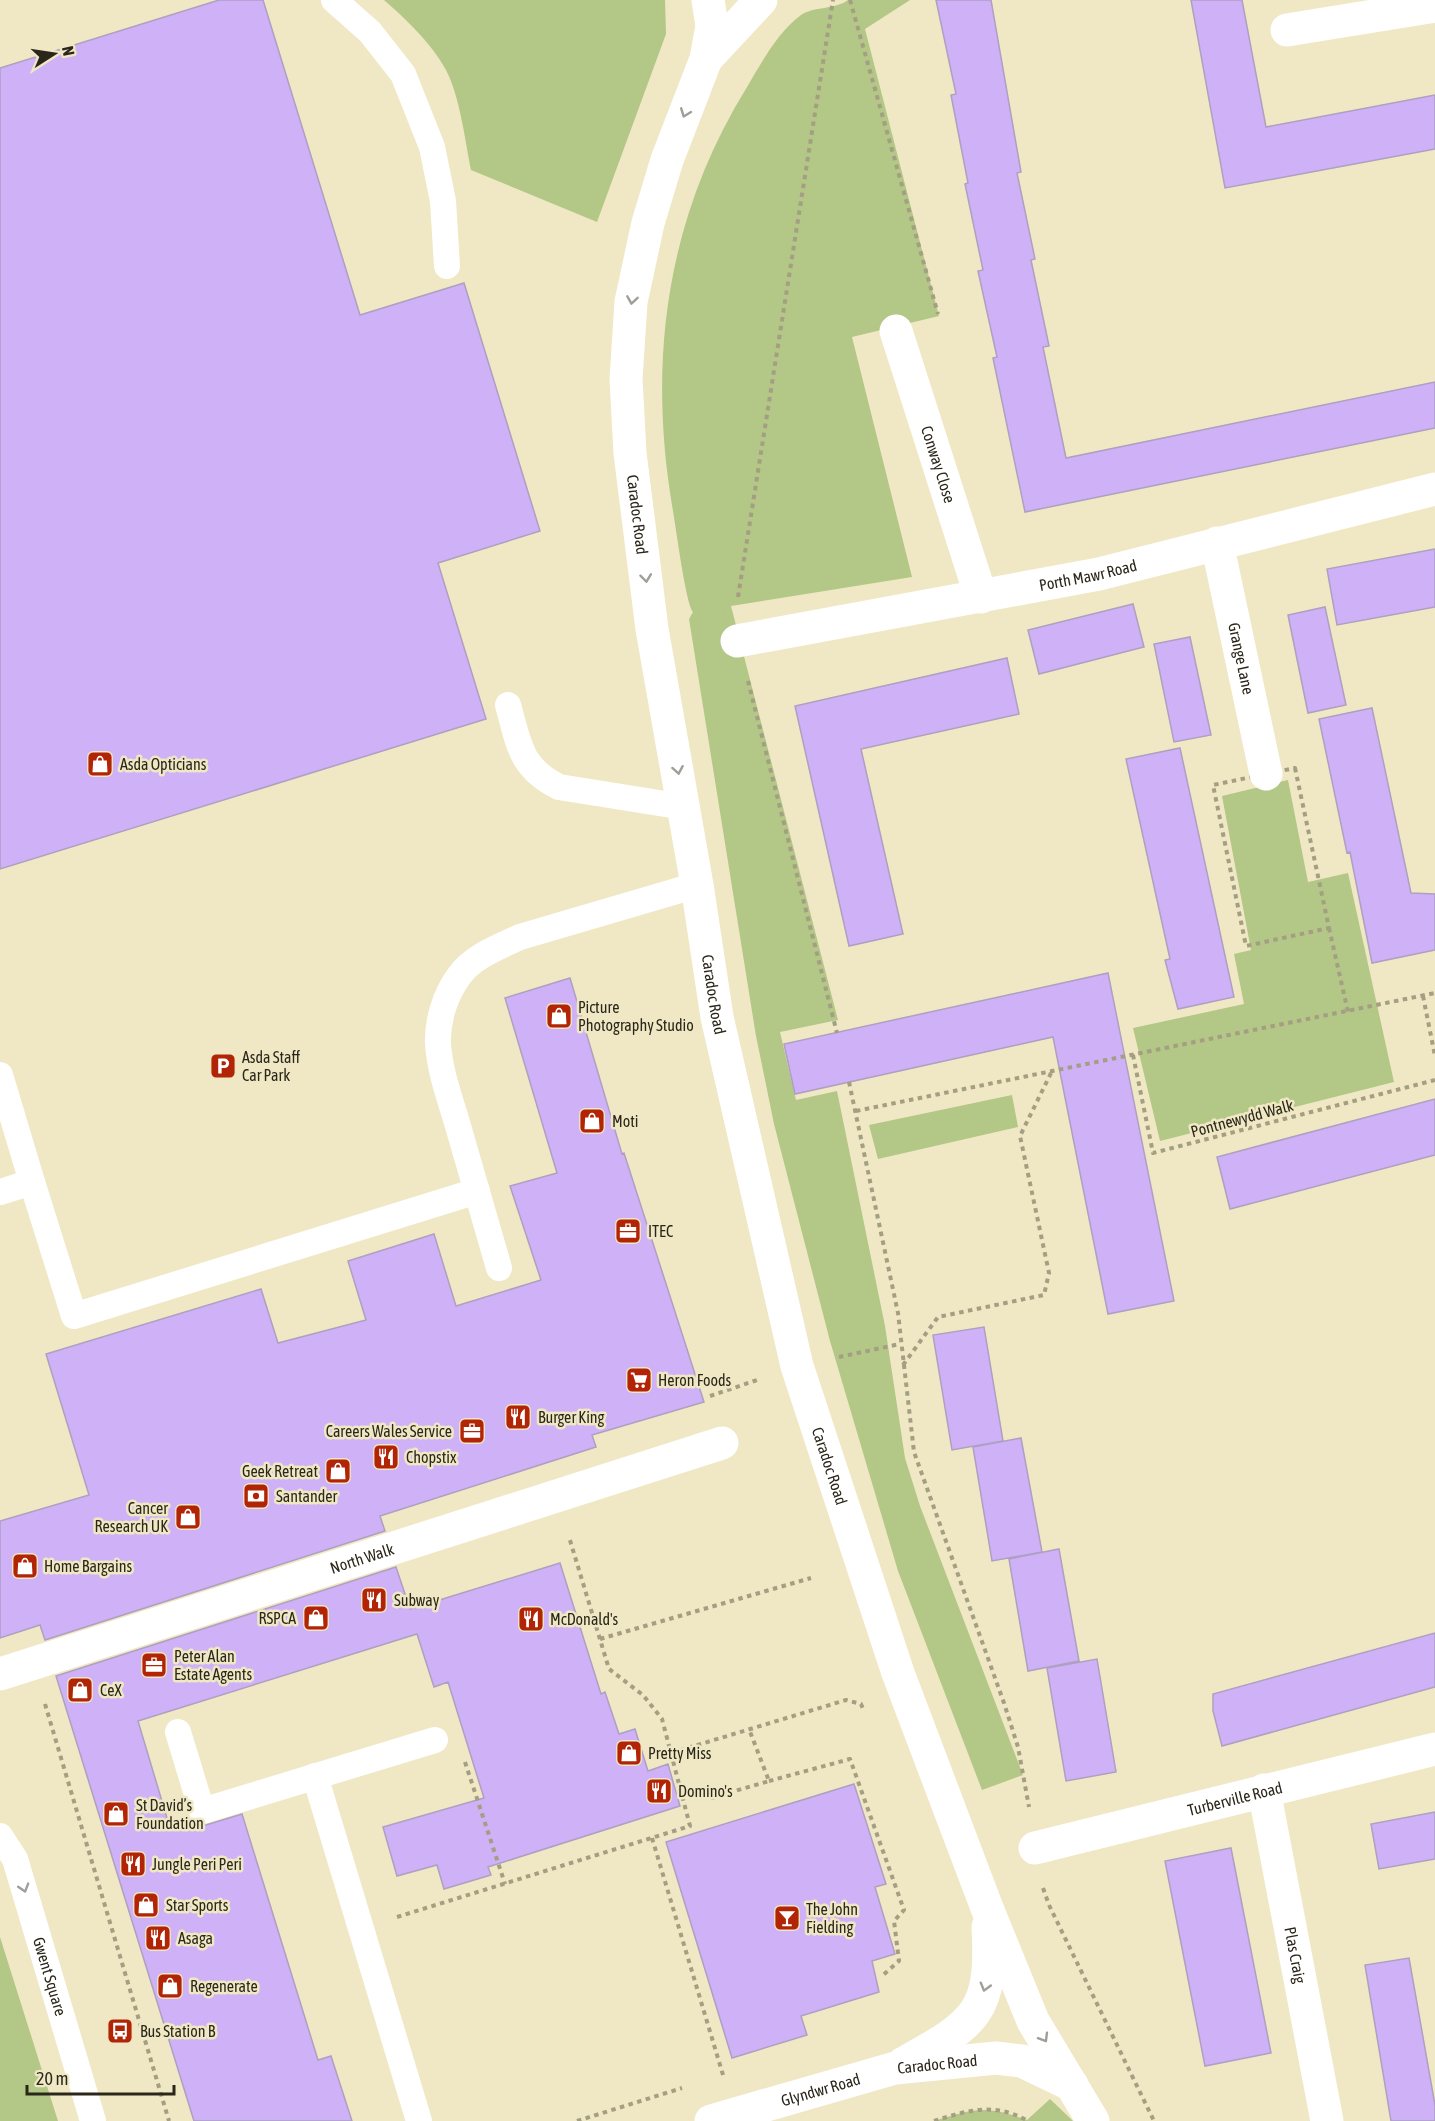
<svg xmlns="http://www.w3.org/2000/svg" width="1435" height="2121" font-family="'Asap Condensed',sans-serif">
<rect width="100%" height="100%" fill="#f0e8c4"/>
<path fill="#b3c787" d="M384 0H665L666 34 597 222 471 170C465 140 460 97 446 70 432 44 406 19 384 0Z
M848 0H910L865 29 939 316 852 337 912 577 731 606 838 1020 780 1032 796 1100 837 1091 885 1326 905 1458 920 1506 1023 1775 982 1790 898 1571 830 1341 774 1124 756 1036 689 619 693 612C686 604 676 528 673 511 647 361 666 218 747 87 762 62 777 33 801 15 814 6 835 10 848 0Z
M1288 780 1308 882 1348 873 1394 1082 1160 1141 1133 1028 1244 1004 1234 954 1251 950 1222 796Z
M1012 1095 1018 1127 878 1159 869 1125Z
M0 1937 58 2121H0Z
M1050 2099 1073 2121H934C975 2108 986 2105 1027 2120Z"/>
<path fill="#ceb1f7" stroke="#ada0c0" stroke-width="1.5" d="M219 0H263L360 315 464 283 540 531 438 563 486 719 0 869V68Z
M936 0H991L1021 172 1017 173 1035 259 1031 260 1049 346 1043 347 1066 458 1435 382V428L1025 512 993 358 997 357 978 271 983 270 965 184 968 183 951 95 956 94Z
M1191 0H1242L1266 127 1435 95V149L1225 188Z
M1435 549V607L1337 625 1327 569Z
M1133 604 1144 647 1039 674 1028 630Z
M1325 607 1346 705 1308 713 1288 615Z
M1190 637 1211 735 1174 742 1154 644Z
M1007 658 1019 714 861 749 903 934 849 946 795 706Z
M1372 708 1411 893 1435 894V950L1372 963 1350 852 1347 853 1319 719Z
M1180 748 1234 997 1178 1009 1165 960 1170 959 1126 759Z
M1108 973 1174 1301 1108 1314 1053 1037 795 1094 784 1044Z
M570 978 622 1154 624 1153 704 1402 592 1435 596 1447 380 1516 385 1531 45 1640 40 1625 0 1638V1521L89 1495 46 1354 261 1289 278 1343 366 1320 348 1261 434 1234 456 1306 541 1280 510 1186 557 1173 505 998Z
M1435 1099V1155L1230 1209 1217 1157Z
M984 1327 1003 1441 952 1450 933 1335Z
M1021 1438 1042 1552 992 1561 973 1447Z
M1059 1549 1079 1661 1028 1671 1009 1559Z
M560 1563 601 1694 605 1692 619 1734 635 1729 648 1771 668 1764 680 1806 488 1867 491 1875 444 1889 437 1865 397 1876 383 1827 484 1798 448 1682 434 1687 417 1634 138 1721 170 1828 191 1822 198 1825H206L242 1814 318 2060 331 2056 352 2121H194L56 1676 396 1567 410 1609Z
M1435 1633V1687L1222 1746 1213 1711V1694Z
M1097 1659 1116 1772 1066 1781 1047 1668Z
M854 1784 886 1884 875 1887 895 1954 872 1961 879 1992 801 2016 807 2035 732 2058 666 1842Z
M1435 1812V1859L1379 1869 1371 1824Z
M1231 1848 1271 2053 1205 2066 1165 1861Z
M1409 1958 1435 2105V2121H1391L1365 1965Z"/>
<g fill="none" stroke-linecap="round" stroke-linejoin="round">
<path stroke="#a49e83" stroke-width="4" stroke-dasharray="4.5 4.5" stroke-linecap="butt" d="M850 0 938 314
M738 597 833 0
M748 681 837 1033
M1295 768 1329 928 1246 946 1213 785Z
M1329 928 1348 1012
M1423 996 1435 1056
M1133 1055 1153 1153 1435 1080
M849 1082 898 1313 914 1452 1004 1703 1018 1747 1029 1807
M856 1111 1435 993
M839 1357 900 1344
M903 1365 938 1317 1044 1295 1049 1273 1020 1136 1052 1071
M710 1396 757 1380
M600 1639 811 1578
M45 1704 169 2121
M671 1753 846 1700 861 1704 863 1709
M465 1762 505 1884
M769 1781 850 1759 904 1910 894 1921 899 1961 882 1976
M711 1798 769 1781 749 1729
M652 1838 723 2075
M1043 1888 1049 1905 1154 2121
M397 1917 690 1826 662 1719 643 1695 609 1669 569 1537
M577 2121 682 2088
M934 2121C969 2110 994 2102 1028 2121"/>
<g stroke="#fff" stroke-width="26">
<path d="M334 0 370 32 403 74 432 147 443 201 447 266"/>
<path d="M508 705C519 744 520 768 559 787L684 807"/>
<path d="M0 1075 32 1182 0 1192"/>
<path d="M32 1182 74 1316 477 1191"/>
<path d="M499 1268C486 1223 473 1178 460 1133 452 1104 440 1074 438 1044 437 1021 445 995 459 976 473 956 499 947 520 937L697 885"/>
<path d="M178 1732 202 1811 435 1740"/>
<path d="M315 1776 419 2121"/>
<path id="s1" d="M0 1836 15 1859 93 2121"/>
</g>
<g stroke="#fff" stroke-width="33">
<path d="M1287 30 1435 6"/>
<path id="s2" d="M896 331 981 597"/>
<path id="s3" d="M1217 543 1266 774"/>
<path id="s4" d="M737 641 1099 574 1435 489"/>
<path id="s5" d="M0 1674 722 1443"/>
<path id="s6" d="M1264 1790 1327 2121"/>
<path id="s7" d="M1035 1848 1435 1749"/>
</g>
<g stroke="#fff" stroke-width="33">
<path id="s8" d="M708 0 712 26 706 59 667 160 648 223 631 302 626 379 630 453 652 629 697 885 717 1017 797 1366 898 1673 987 1908 1033 2021 1093 2121"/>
<path d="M706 59 761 0"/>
<path d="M904 2063C975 2023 993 2014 988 1927"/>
<path id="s9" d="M711 2121 895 2068 996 2058 1022 2061 1072 2085"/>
</g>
</g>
<defs><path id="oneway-chevron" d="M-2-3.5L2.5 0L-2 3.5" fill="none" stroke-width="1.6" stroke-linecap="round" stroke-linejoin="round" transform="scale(1.5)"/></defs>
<g stroke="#9f9e98">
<use href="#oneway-chevron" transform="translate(685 113) rotate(111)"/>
<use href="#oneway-chevron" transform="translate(632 300) rotate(99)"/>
<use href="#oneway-chevron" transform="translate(646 578) rotate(83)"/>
<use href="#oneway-chevron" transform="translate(678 770) rotate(80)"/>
<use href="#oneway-chevron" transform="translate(24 1888) rotate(73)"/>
<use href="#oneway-chevron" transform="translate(985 1987) rotate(106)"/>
<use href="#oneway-chevron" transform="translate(1044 2038) rotate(59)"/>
</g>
<defs>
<symbol id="shop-square" viewBox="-11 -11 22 22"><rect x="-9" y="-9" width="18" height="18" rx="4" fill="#b12405" stroke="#f0e8c4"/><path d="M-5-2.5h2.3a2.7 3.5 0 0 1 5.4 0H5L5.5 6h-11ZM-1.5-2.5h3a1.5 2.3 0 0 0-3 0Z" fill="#fff"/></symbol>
<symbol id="parking-square" viewBox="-11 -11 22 22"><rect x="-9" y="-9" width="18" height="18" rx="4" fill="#b12405" stroke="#f0e8c4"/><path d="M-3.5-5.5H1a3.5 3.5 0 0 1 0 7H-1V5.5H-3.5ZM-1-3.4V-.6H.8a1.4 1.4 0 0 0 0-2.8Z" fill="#fff"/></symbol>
<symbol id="office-square" viewBox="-11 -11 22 22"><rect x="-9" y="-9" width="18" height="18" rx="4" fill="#b12405" stroke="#f0e8c4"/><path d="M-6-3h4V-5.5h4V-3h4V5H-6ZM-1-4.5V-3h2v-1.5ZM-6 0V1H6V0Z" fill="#fff"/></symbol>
<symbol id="supermarket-square" viewBox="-11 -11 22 22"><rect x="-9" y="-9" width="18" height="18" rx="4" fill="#b12405" stroke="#f0e8c4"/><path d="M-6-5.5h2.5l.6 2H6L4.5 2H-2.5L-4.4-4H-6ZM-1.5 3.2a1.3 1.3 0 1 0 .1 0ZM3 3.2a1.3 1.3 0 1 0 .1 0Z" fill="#fff"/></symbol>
<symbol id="restaurant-square" viewBox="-11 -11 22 22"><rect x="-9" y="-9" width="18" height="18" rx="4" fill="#b12405" stroke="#f0e8c4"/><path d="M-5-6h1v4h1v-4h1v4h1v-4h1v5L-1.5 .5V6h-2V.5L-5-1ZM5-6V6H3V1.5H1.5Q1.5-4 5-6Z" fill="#fff"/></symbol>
<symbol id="bank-square" viewBox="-11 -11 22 22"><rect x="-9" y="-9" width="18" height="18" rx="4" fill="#b12405" stroke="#f0e8c4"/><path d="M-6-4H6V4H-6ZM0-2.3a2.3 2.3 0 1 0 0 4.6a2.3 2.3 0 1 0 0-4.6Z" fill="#fff"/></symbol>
<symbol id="bar-square" viewBox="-11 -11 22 22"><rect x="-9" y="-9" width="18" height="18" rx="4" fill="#b12405" stroke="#f0e8c4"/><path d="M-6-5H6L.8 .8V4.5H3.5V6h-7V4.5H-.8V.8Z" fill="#fff"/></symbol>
<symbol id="bus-square" viewBox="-11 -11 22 22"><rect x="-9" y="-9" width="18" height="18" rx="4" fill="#b12405" stroke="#f0e8c4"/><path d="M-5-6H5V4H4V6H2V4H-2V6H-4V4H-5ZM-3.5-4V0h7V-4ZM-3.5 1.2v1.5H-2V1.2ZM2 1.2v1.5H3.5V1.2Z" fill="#fff"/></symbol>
</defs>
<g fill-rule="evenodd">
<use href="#shop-square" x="85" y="749" width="30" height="30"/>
<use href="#shop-square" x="544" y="1001" width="30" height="30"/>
<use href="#parking-square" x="208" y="1051" width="30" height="30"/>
<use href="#shop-square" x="577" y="1106" width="30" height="30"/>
<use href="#office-square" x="613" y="1216" width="30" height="30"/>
<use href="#supermarket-square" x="624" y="1365" width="30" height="30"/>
<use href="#restaurant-square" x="503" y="1402" width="30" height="30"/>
<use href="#office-square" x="457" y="1416" width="30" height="30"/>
<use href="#restaurant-square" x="371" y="1442" width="30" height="30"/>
<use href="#shop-square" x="323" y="1456" width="30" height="30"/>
<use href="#bank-square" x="241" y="1481" width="30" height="30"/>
<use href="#shop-square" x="173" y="1502" width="30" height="30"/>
<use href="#shop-square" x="10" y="1551" width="30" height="30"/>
<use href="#restaurant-square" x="359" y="1585" width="30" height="30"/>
<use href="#shop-square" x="301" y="1603" width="30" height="30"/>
<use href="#restaurant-square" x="516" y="1604" width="30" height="30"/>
<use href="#office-square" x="139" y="1650" width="30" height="30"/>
<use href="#shop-square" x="65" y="1675" width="30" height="30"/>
<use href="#shop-square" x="614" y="1738" width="30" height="30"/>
<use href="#restaurant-square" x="644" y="1776" width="30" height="30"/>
<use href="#shop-square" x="101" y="1799" width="30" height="30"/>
<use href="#restaurant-square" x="118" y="1849" width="30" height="30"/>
<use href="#shop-square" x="131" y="1890" width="30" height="30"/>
<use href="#bar-square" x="772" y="1903" width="30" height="30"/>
<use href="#restaurant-square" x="143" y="1923" width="30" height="30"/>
<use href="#shop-square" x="155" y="1971" width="30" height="30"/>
<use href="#bus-square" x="105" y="2016" width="30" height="30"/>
</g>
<g text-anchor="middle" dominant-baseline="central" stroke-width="5" stroke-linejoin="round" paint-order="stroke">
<g font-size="16" fill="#2a271a" stroke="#f0e8c4">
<text stroke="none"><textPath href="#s2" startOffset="140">Conway Close</textPath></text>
<text stroke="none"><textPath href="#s8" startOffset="528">Caradoc Road</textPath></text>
<text stroke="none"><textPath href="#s4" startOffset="357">Porth Mawr Road</textPath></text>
<text stroke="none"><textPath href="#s3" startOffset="118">Grange Lane</textPath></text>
<text stroke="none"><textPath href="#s8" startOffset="1014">Caradoc Road</textPath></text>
<text transform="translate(1242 1118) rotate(-15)">Pontnewydd Walk</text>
<text stroke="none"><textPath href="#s8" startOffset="1500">Caradoc Road</textPath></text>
<text stroke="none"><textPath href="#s5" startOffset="380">North Walk</textPath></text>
<text stroke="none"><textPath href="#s7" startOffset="206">Turberville Road</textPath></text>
<text stroke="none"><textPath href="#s6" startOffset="168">Plas Craig</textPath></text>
<text stroke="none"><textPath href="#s1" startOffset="150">Gwent Square</textPath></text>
<text stroke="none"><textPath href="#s9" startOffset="234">Caradoc Road</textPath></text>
<text stroke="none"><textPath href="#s9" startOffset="114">Glyndwr Road</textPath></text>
</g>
<g font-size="16" fill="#2a271a" stroke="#f0e8c4" text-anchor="start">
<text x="120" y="764">Asda Opticians</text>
<text x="578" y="1007">Picture<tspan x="578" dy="18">Photography Studio</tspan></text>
<text x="242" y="1057">Asda Staff<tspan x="242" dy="18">Car Park</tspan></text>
<text x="612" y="1121">Moti</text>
<text x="648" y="1231">ITEC</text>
<text x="658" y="1380">Heron Foods</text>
<text x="538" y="1417">Burger King</text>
<text x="452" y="1431" text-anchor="end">Careers Wales Service</text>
<text x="406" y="1457">Chopstix</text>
<text x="318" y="1471" text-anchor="end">Geek Retreat</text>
<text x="276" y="1496">Santander</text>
<text x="168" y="1508" text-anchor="end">Cancer<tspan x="168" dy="18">Research UK</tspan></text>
<text x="44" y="1566">Home Bargains</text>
<text x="394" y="1600">Subway</text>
<text x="296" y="1618" text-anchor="end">RSPCA</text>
<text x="550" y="1619">McDonald's</text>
<text x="174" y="1656">Peter Alan<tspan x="174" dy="18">Estate Agents</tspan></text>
<text x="100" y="1690">CeX</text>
<text x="648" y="1753">Pretty Miss</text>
<text x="678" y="1791">Domino's</text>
<text x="136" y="1805">St David’s<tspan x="136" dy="18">Foundation</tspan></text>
<text x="152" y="1864">Jungle Peri Peri</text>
<text x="166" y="1905">Star Sports</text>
<text x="806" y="1909">The John<tspan x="806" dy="18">Fielding</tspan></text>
<text x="178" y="1938">Asaga</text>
<text x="190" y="1986">Regenerate</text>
<text x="140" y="2031">Bus Station B</text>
</g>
</g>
<g transform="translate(54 54) rotate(78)" stroke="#f0e8c4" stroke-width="4.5" paint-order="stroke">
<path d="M0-4.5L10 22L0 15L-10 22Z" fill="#2a271a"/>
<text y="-9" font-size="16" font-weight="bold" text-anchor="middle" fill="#2a271a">N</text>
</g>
<path d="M27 2085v9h147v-9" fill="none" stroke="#2a271a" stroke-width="3"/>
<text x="36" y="2085" font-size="18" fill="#2a271a" stroke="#f0e8c4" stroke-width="4.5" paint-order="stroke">20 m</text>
</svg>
